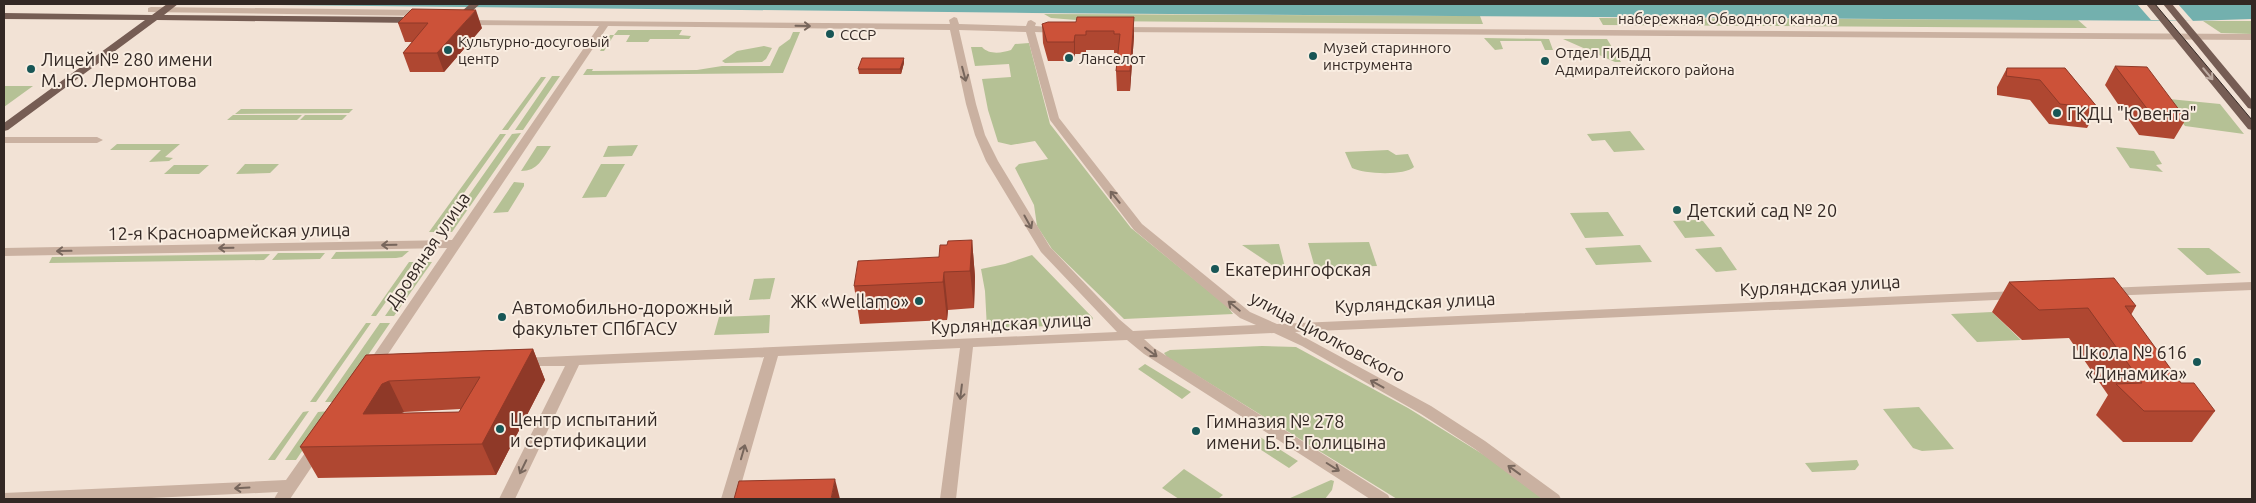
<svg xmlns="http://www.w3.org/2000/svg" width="2256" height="503" font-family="Ubuntu,sans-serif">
<rect width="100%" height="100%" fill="#f2e2d5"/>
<path fill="#b5c195" d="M1044 14 1480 16 1483 24 1089 21 1051 18Z
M1599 18 2078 20 2087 28 1603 25Z
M2203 21H2252V34L2221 33Z
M618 30H682L679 35 691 36 689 39H650L648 42H626L630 35H614L604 51H600L610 35H614Z
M793 32H800L783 73 583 75 587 69H593L592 71 697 70 722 66H770L779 47 790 39Z
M1484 38 1549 39 1553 50H1545L1541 41H1500L1503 49 1495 50Z
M1563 39H1607L1621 62H1615Z
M1029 43 1050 124 1131 228 1227 306 1233 314 1124 319 1052 249 1037 226 1034 205 1015 168 1019 164 1048 159 1035 141 1011 145 998 142 988 110 982 79 1011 77 1009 64 975 66 971 47H982C989 55 1002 53 1011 50L1015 44Z
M764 46 772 48 766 59 762 62 725 63 722 61 737 51Z
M552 76H560L523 130H515Z
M541 77H546L508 130H502Z
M4 86H33L4 107Z
M2169 99 2220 104 2244 134 2185 126 2165 100Z
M241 109H353L349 113 235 114Z
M233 115H302L297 120H227Z
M305 115H347L342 120H300Z
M1630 131 1645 150 1614 152 1605 140 1592 141 1587 134Z
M521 133 452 232H443L512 134Z
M500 134H506L436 232H429Z
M117 144H180L165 157 173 158 169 161 149 162 161 150H110Z
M638 145 632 156 603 157 608 146Z
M537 146H551C542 159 538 171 521 171Z
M2116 147 2154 151 2162 164 2156 165 2163 172 2130 168Z
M1388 150 1396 155 1408 154 1414 167C1405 176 1363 174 1352 168L1345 152Z
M245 164H279L270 173 236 174Z
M601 164H625L606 197 582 198Z
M174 165H209L199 174H164Z
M514 182 524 183V186L508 212 493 213Z
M1608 212 1624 236 1585 238 1570 213Z
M1696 220 1703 221 1715 236 1685 238 1673 221Z
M1369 242 1377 266 1315 268 1308 243Z
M1279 244 1287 275 1242 245Z
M1640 245 1652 262 1596 265 1585 248Z
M1721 247 1737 270 1716 272 1695 249Z
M2177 248H2209L2241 273 2207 275Z
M409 251 402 257 396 258 331 259 336 252Z
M278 253H325L320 259 272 260Z
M270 254 264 260 49 263 52 257Z
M1032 255 1093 318 1090 324 987 329 985 291 981 269 1005 264Z
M409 262H414L376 316H371Z
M422 262H432L394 316H385Z
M775 278 770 299 749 300 754 279Z
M1992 312 2021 340 1977 342 1951 314Z
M770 315 769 333 714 335 719 317Z
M366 323H371L316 402H310Z
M380 323H390L336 402H325Z
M1262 346 1296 347 1408 408 1484 455 1543 499H1397L1167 357 1164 353 1170 350Z
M1145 364 1191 392 1182 399 1138 369Z
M1919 407 1954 449 1922 451 1913 448 1883 409Z
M309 411 275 460H268L303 412Z
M329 411 296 460H285L318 412Z
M1260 437 1298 461 1289 468 1252 444Z
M1857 460 1859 465 1855 470 1812 472 1805 463Z
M1184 469 1223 495 1218 499H1179L1162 488Z
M1331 480 1334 481 1332 490 1325 499H1288Z"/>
<path fill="#73b0ae" d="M185 4H2252V19L2190 21 1033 13Z"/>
<path fill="#f2e2d5" d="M2137 4H2178L2193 21 2151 20Z"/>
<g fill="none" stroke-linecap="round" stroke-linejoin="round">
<path fill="#cab1a1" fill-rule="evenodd" d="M151 7 426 10 431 13 426 16 148 12V8Z
M954 17 957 18 959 24 1026 26 1028 21 1031 20 1036 23 1035 26 1063 28 1065 30 1060 33 1035 32 1059 118 1142 224 1250 312 1277 324 2017 291 2024 295 2017 299 1295 332 1431 406 1485 441 1559 495 1561 499H1542L1475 449 1421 414 1302 346 1274 333 1144 339 1154 348 1388 495 1390 499H1370L1144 354 1127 340 973 347 956 499H940L960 348 778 356 737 499H721L764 357 579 365 515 499H499L565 366H516L514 363 516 360 521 358 1117 332 1041 252 986 161 975 135 966 104 950 30 608 26 376 372H366L364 369 447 248 4 256V248L452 240 599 26 465 25 462 24V20L950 24 949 20ZM959 30 1026 32 1050 120 1134 230 1240 318 1256 325 1133 331 1119 319 1050 247 998 161 985 135 976 104Z
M1117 27 2252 34V40L1114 32 1112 30Z
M4 137H97L103 140 97 143H4Z
M2252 282V290L2107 296 2100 292 2107 288Z
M317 442 322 443 325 447 290 499H274L278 492 130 499H4V493L286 480 312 443Z"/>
<path fill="#765d54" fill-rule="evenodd" d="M167 4H178L164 15 416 17 421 20 416 23 157 20 8 130 4 131V123L145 20 4 19V13L152 15Z
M470 4H480L459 23H453V19Z
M2146 4H2155L2252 120V130L2248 129Z
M2163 4H2172L2252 100V109L2248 108Z"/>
<path stroke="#332824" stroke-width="1" d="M2155 4 2252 120"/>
</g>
<path fill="#af4731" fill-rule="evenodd" d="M412 9 482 28 444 72H410L403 53 412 42H405L398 23Z
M1076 22 1134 36 1130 91H1117L1116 71 1118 53H1114V50H1086V54H1075L1074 61H1048L1043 43 1042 24Z
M904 63 901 74H859L858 69Z
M2115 66 2186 119 2174 139 2139 135 2105 85Z
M2007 68H2065L2098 108 2087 128 2049 124 2030 100 1997 95V87Z
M972 240 975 277 974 308 948 310 947 320 860 324 854 286 939 257 947 245Z
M2009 282 2136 306 2131 315 2181 383 2215 411 2192 442H2123L2096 415 2108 395 2069 338 2022 340 1992 312Z
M533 349 545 380 496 475 318 478 300 447 366 355ZM461 409 459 412 400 413 404 412Z"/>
<path fill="#8f3928" d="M476 10 482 28 444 72 437 53Z
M1134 17V36L1130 91V71Z
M1075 35V54L1074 61V42Z
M904 58V63L901 74 900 69Z
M972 240 975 277 974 308 970 271Z
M944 272 948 310 947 320 943 282Z
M533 349 545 380 496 475 482 444Z
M389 381 404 412 397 415 363 414 382 384Z
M835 479 840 499H831Z"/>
<path fill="#cc5239" stroke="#8f3928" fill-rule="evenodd" d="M412 9 476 10 437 53H403L428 23H398Z
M1077 17H1134L1130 71H1116L1120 34H1114V31H1086V35H1075L1074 42H1047L1042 24 1048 22H1076Z
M862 58H904L900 69H858Z
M2115 66 2147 67 2186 119 2151 114Z
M2007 68H2065L2098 108 2060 104 2040 80 2006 76Z
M972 240 970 271 944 272 943 282 854 286 858 261 939 257 940 245H947L948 241Z
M2114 278 2136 306H2125L2181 383H2194L2215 411H2144L2116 384 2142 383 2088 308 2039 310 2009 282Z
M533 349 482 444 300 447 366 355ZM480 377 459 412 363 414 382 384 389 381Z
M835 479 831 499H734L739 481Z"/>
<defs><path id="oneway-shaft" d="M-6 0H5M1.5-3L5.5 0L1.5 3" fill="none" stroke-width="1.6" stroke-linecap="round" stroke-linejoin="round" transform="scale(1.25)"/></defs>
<g stroke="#77665c">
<use href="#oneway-shaft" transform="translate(803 26) rotate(1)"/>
<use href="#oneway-shaft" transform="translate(964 74) rotate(75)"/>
<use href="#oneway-shaft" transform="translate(1115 197) rotate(-129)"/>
<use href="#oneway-shaft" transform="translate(1028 222) rotate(61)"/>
<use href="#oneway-shaft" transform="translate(389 245) rotate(179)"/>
<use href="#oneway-shaft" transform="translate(226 248) rotate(179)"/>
<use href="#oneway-shaft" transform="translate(64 251) rotate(179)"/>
<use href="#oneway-shaft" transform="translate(1234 306) rotate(-141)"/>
<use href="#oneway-shaft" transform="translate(1151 352) rotate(37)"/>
<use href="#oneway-shaft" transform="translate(1377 384) rotate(-151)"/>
<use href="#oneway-shaft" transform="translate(961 392) rotate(97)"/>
<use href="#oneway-shaft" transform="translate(743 452) rotate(-74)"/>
<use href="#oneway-shaft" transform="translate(523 467) rotate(116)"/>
<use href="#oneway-shaft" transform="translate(1333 467) rotate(32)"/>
<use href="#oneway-shaft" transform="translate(1514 470) rotate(-144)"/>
<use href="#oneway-shaft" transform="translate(242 488) rotate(177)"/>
</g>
<use stroke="#beaca2" href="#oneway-shaft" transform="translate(2208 74) rotate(50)"/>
<g fill="#185656" stroke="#f9ede1" stroke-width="2">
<circle cx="830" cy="34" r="5"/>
<circle cx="448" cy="50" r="5"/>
<circle cx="1313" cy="56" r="5"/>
<circle cx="1069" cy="58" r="5"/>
<circle cx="1545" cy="61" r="5"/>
<circle cx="31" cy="69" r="5"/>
<circle cx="2057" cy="113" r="5"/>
<circle cx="1677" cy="210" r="5"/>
<circle cx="1215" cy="269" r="5"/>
<circle cx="919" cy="301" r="5"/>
<circle cx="502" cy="317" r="5"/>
<circle cx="2197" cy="362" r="5"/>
<circle cx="500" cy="429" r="5"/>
<circle cx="1196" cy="431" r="5"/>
</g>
<g text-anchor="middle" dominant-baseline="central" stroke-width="4" stroke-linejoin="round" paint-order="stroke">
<g font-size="15" fill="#332824" stroke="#f9ede1">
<text x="1728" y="18">набережная Обводного канала</text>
</g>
<g font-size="15" fill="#332824" stroke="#f9ede1" text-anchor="start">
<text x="840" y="34">СССР</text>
<text x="458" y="41">Культурно-досуговый<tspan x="458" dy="17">центр</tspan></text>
<text x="1323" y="47">Музей старинного<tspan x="1323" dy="17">инструмента</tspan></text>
<text x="1555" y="52">Отдел ГИБДД<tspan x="1555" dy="17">Адмиралтейского района</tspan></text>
<text x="1079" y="58">Ланселот</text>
</g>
<g font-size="18" fill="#332824" stroke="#f9ede1" text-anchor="start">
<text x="41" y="59">Лицей № 280 имени<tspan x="41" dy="21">М. Ю. Лермонтова</tspan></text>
<text x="2067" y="113">ГКДЦ "Ювента"</text>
<text x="1687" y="210">Детский сад № 20</text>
<text x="1225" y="269">Екатерингофская</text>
<text x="909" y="301" text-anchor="end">ЖК «Wellamo»</text>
<text x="512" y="307">Автомобильно-дорожный<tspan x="512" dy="21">факультет СПбГАСУ</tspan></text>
<text x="2187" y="352" text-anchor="end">Школа № 616<tspan x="2187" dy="21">«Динамика»</tspan></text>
<text x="510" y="419">Центр испытаний<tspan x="510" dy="21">и сертификации</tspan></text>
<text x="1206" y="421">Гимназия № 278<tspan x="1206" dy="21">имени Б. Б. Голицына</tspan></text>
</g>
<g font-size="18" fill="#332824" stroke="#f9ede1">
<text transform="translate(229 231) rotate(-1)">12-я Красноармейская улица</text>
<text transform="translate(427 250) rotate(-56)">Дровяная улица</text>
<text transform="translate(1820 285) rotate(-3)">Курляндская улица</text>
<text transform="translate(1415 302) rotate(-3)">Курляндская улица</text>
<text transform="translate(1011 323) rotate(-3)">Курляндская улица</text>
<text transform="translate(1328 336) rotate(28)">улица Циолковского</text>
</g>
</g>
<rect width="2256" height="503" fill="none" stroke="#332824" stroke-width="10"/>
</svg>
